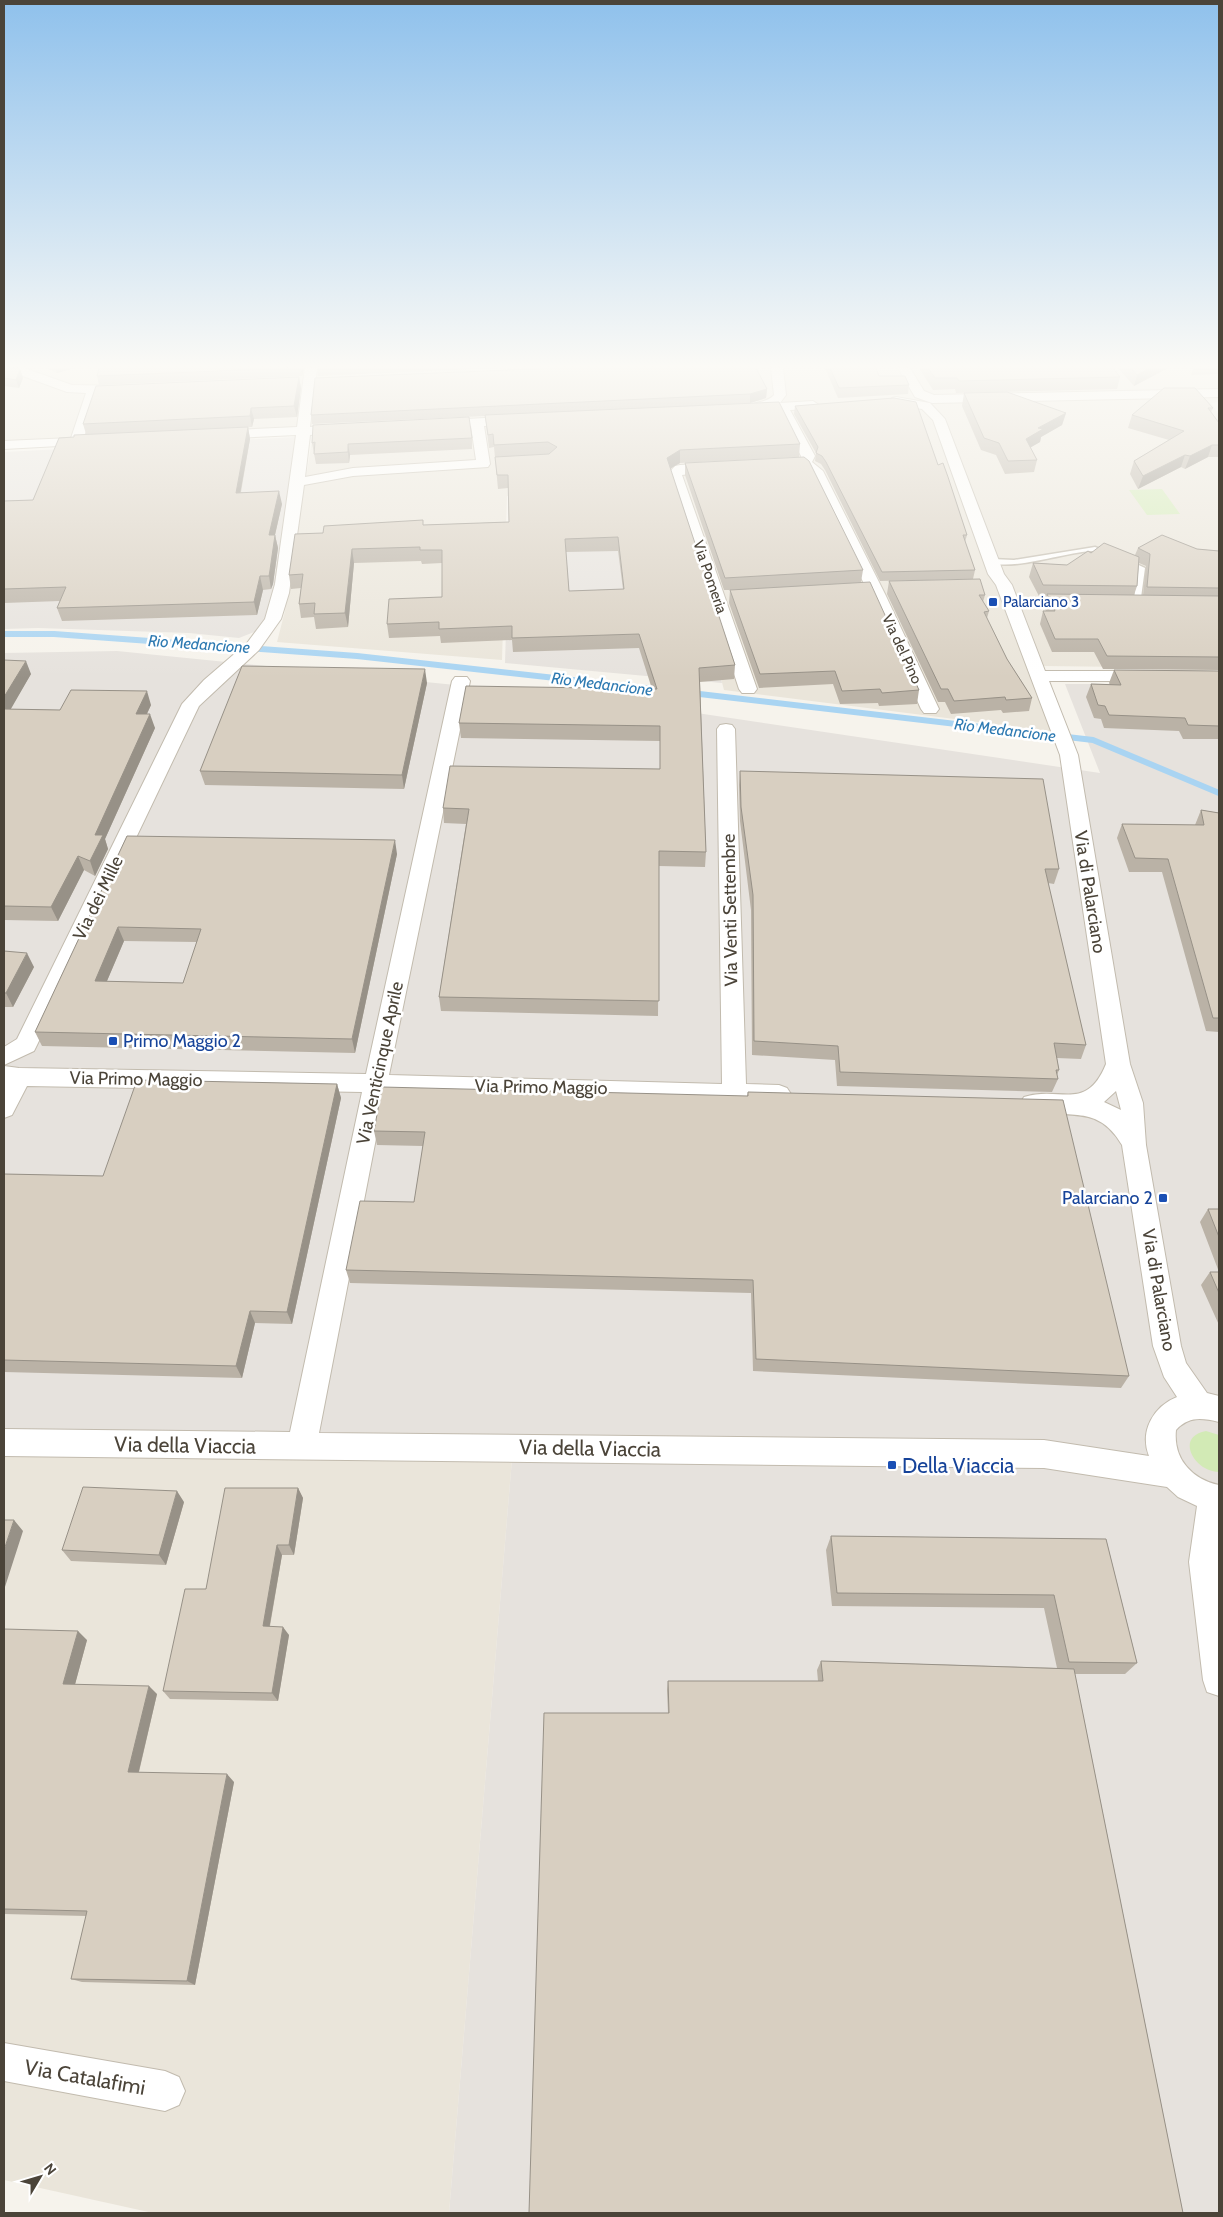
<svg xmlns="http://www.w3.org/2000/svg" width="1223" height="2217" font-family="Cabin,sans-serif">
<rect width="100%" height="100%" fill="#f6f3ec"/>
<path fill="#eae5da" d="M4 368H1219V402L1211 403 1219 415V668L1041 666 1066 733 724 690 686 545 615 493 507 496 502 660 277 642 285 611 313 433 4 448Z
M4 1443 513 1447 449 2213H153L4 2180Z"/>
<path fill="#e6e2dd" d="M296 437 288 514 270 614 259 630 239 638 189 633 38 628 4 629V452Z
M613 495 703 609 722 683 505 663 510 497Z
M117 651 616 701 1100 773 1065 684H1219V2213H449L513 1447 4 1443V653Z"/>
<path fill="#efe8d6" d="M34 368H107L102 386H90Z"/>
<path fill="#d2eab5" d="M1162 489 1180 514 1147 515 1129 490Z
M1206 1431 1219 1435V1472C1195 1472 1174 1437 1206 1431Z"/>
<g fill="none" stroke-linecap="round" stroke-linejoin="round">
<path stroke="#a9d4f2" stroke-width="6" d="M4 634H54L357 656 663 690
M691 693 1093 740 1219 793"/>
<defs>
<path id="lane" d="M1095 547 1112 554 1108 556C1103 555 1098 552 1093 551 1069 551 1007 573 988 561L992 559 1014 560Z
M1122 560H1128L1145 568 1140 605 1130 604 1126 602 1134 600 1137 569 1122 564Z
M1007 600H1059L1063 602 1059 604H1007Z"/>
<path id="street" d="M7 368H24L72 385 125 386 131 390 125 394 98 393 84 437 95 438 97 441 95 444 4 449V441L71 438 86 393 67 392 9 371Z
M305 368H317L310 427 345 425 352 429 345 433 310 435 305 477 353 468 476 460 471 426 438 428 433 427 432 424 433 421 517 416 523 420 517 424 484 426 490 464 488 467 353 476 304 485 289 593 281 619 259 650 199 706 37 1045 34 1051 4 1065V1047L17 1039 182 704 204 680 247 643 265 619 275 584 296 435 216 439 209 435 216 431 297 427Z
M771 368H783L786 395 780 403 813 401 819 405 813 409 790 410 815 456 812 462 823 471 885 594 939 709 936 713H924L921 709 869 594 810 473C799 463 782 474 773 464L780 460 800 459 801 456 778 411 750 413 744 409C752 401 766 404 774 395Z
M898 368H910L924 391 934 395 1219 389V397L932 403 915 397Z
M896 397 930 403 945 419 1004 574 1012 585 1045 671H1144L1150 672 1152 676 1150 680 1144 681H1049L1078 755 1130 1064 1143 1103 1146 1145 1181 1346 1186 1363 1207 1393 1219 1396V1422C1202 1418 1189 1416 1176 1430 1173 1459 1192 1479 1219 1485V1696L1207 1692 1203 1680 1189 1562 1197 1506 1178 1497 1167 1487 1044 1468 4 1456V1429L290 1432 362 1092 27 1086 12 1115 4 1118V1066L19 1068 366 1074 452 681 455 677H467L470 681 389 1075 722 1084 717 729 720 725 726 724 732 725 735 729 746 1084 779 1085 787 1088 791 1094 787 1100 779 1103 385 1092 319 1433 1044 1440 1149 1456C1139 1431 1154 1406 1177 1397L1164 1377 1153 1346 1122 1145C1096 1100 1063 1122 1024 1109L1020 1103 1024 1097C1060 1085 1086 1113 1106 1064L1060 755 996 585 988 574 933 420 922 409 892 404 890 401 892 398ZM1116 1091 1121 1110 1104 1102Z
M716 463 721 464 723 467 721 470 682 475 757 689 754 693H742L739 689 668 474 675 466 680 465Z
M4 2043 165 2071 179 2077 185 2091 179 2105 165 2111 4 2081Z"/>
</defs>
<use href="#lane" stroke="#c2bbae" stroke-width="3"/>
<use href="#street" stroke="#c2bbae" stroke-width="2"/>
<use href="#lane" fill="#fff" fill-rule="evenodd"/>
<use href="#street" fill="#fff" fill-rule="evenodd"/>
</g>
<path fill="#bab2a6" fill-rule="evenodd" d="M4 368 20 369 23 378 19 388 4 386Z
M46 368H74L57 373Z
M99 368H304L302 376 99 385 97 376Z
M317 368H497L318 376Z
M825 368H876L879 376 909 385 908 394 838 398Z
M919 368H1113L1120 377 1117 389 956 393 955 389 933 390Z
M1118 368H1168L1134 386Z
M1193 368H1219V374L1191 375Z
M299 377 301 388 297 417 254 419 252 427H248L250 439 241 492 282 504 275 535 278 548 273 584 271 589 263 590 257 615 62 621 57 608 60 601 4 603V501L33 500 74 437 86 434 83 424Z
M767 389 766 398 750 403 800 444 799 457 680 463 670 469 735 665 734 679 700 682 706 852 705 867 659 866 658 1016 441 1011 439 997 466 824 444 823 443 808 660 769V741L461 738 459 723 652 689 639 648 513 652 512 640 441 643 440 636 389 638 387 624 442 597V563L422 564 421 561 354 563 348 627 316 629 314 617 301 618 299 604 301 588 291 589 289 575 323 533 423 525 509 522 508 488 498 489 494 447 489 448 485 416 312 424 311 415ZM618 551 623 589 569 591 566 552Z
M964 393 1066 413 1062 425 1041 437 1040 442 1030 447 1037 460 1034 472 1005 474 996 455 981 450 962 406Z
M795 406 938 465 967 535 965 542 975 570 973 579 880 581 825 470 821 464 815 461 816 453 794 414Z
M1213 408 1211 412 1219 423V457H1208L1185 469 1181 467 1138 489 1130 474 1134 461 1169 440 1128 428 1132 415Z
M472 438V449L350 455 349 463 316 464 312 443Z
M685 463 863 570 861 582 919 690 917 704 879 706 878 703 840 704 833 684 759 688 729 603 730 590H724L685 475Z
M1138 548 1197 549 1219 551V739H1183L1179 731 1104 728 1101 719 1094 718 1086 697 1091 684 1110 685 1109 683 1114 670 1219 671V670L1103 669 1094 652H1052L1040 624 1043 611H1046L1043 606 1045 598H1040L1029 577 1033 563 1067 565 1091 553 1135 555ZM1139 563 1146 566 1143 595H1134L1137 586Z
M889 581 985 595 983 602 989 611 987 618 1007 659 1032 698 1029 711 1003 713 1001 710 951 714 945 702H938L887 594Z
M4 660 31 674 10 709 60 710 151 705 147 714 155 728 105 839 108 849 95 876 84 870 58 921 4 920Z
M427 683 404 789 205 785 200 771Z
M740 771 1059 869 1054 884 1048 883 1086 1045 1081 1059 1057 1058 1059 1070 1057 1075 1058 1079 1052 1092 837 1086 835 1060 752 1055 751 910 740 821 739 785Z
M1201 810 1219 813V1032L1206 1031 1162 872H1129L1117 838 1122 824 1195 825Z
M127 836 397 854 355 1053 42 1046 35 1032ZM124 941 197 942 183 983 107 981Z
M4 951 34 967 13 1007H4Z
M337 1084 341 1098 292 1324 255 1323 242 1378 4 1372V1174L103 1176Z
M748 1092 1129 1376 1121 1388 753 1371 751 1293 350 1283 346 1270 414 1202 423 1146 377 1145 374 1131 747 1096Z
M1208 1209H1219V1325L1201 1285 1210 1272H1219L1200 1222Z
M298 1488 303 1498 294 1555H282L270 1626 289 1635 278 1701 170 1699 163 1691 206 1589Z
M184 1502 166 1565 71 1561 62 1550Z
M831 1536 1106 1539 1137 1663 1125 1674H1075L1183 2213 668 1713 667 1690 668 1681H818L817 1670 821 1661 1057 1668 1044 1608 832 1606 826 1550Z
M4 1629 87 1640 75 1684 157 1694 139 1772 234 1782 195 1985 82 1982 71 1979 86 1916 4 1914Z"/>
<path fill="#979187" d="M56 368H74L57 373Z
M301 368H304L302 376Z
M1150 368H1168L1134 386 1137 375Z
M20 369 23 378 19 388 16 380Z
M299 377 301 388 297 417 294 406Z
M767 389 766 398 750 403V394Z
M251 408 254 419 252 427 250 416Z
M1066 413 1062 425 1041 437 1040 442 1023 452 1026 439 1038 428Z
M248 427 250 439 238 505 236 493Z
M348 444 350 455 349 463 348 452Z
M1212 445 1208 457 1185 469 1190 456Z
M680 450V463L666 471 667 458Z
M1185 455 1181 467 1138 489 1143 476Z
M279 491 282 504 272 548 269 535Z
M275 535 278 548 273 584 271 589 269 576Z
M352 549 354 563 348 627 345 613Z
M260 576 263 590 257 615 254 602Z
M26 661 31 674 4 721V697Z
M425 669 427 683 404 789 402 775Z
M147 691 151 705 140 728 136 714Z
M150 714 155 728 105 839 108 849 95 876 90 861 95 835Z
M395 840 397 854 355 1053 352 1039Z
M78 856 84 870 58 921 51 907Z
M118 927 124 941 101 995 95 981Z
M27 953 34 967 13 1007 6 993Z
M337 1084 341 1098 292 1324 287 1312Z
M250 1311 255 1323 242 1378 236 1366Z
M298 1488 303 1498 294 1555 289 1545Z
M177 1491 184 1502 166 1565 159 1555Z
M14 1520 23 1531 4 1590V1550Z
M277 1545 282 1555 268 1635 263 1626Z
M283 1627 289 1635 278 1701 272 1693Z
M78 1631 87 1640 73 1692 63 1684Z
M149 1686 157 1694 137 1779 128 1772Z
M227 1774 234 1782 195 1985 187 1981Z"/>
<path fill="#d8cfc1" stroke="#979187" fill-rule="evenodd" d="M4 368H16L20 369 16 380 4 378Z
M99 368H291L97 376Z
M558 368H756L767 389 750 394 311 415 315 378Z
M830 368H876L879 376H905L909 385 839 388Z
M928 368H1113L1120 377 959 381 957 378H935Z
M1131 368H1150L1137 375Z
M299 377 294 406 251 408 250 416 83 424 96 386Z
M1164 388H1195L1213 408H1208L1219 423V445H1212L1190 456 1185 455 1143 476 1134 461 1184 431 1132 415Z
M1007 392 1066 413 1038 428 1043 429 1026 439 1037 460 1008 461 999 443 984 438 964 393Z
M894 398 916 402 938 465 943 463 948 477 967 535H963L975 570 882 572 826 462 822 456 816 453 818 447 795 406Z
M779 402 800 444 680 450 667 458 735 665 699 668 706 852 659 851V1001L439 997 469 809 443 808 450 766 660 769V726L459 723 466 686 657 689 639 634 512 638V626L439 629V622L387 624 389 599 442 597V550H420V547L352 549 345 613 314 614 315 603 299 604 303 574 289 575 295 534 323 533 324 526 423 520V525L509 522 508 475H497L495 457 549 454 557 447 548 442 494 445 493 434 488 435 485 415ZM618 537 624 589 569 591 565 539Z
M469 417 472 438 348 444V452L314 454 315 442 312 443 313 425Z
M248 427 236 493 279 491 269 535H275L270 570 269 576H260L254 602 57 608 66 587 4 589V501L33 500 59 438 74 437V435Z
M804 457 809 461 863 570 725 578 685 463Z
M1162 535 1197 549 1219 551V588L1147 587 1150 554 1138 548Z
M1104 543 1139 557 1137 586 1043 585 1033 563 1067 565 1088 551 1091 553Z
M980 579 985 595H979L989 611 984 612 1007 659 1032 698 1006 700 1005 697 954 701 948 689H941L889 581Z
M870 582 919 690 882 693 880 689 842 691 835 671 760 674 730 590Z
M1047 594 1219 596V657L1107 656 1098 639H1055L1043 611H1055Z
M4 660 26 661 4 697Z
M242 666 425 669 402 775 200 771Z
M1114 670 1219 671V726L1188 725 1185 718 1109 715 1105 706 1098 705 1091 684 1121 685Z
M71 690 147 691 136 714H150L95 835H103L90 861 78 856 51 907 4 906V709L60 710Z
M740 771 1043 779 1059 869H1045L1086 1045 1054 1043 1059 1070H1056L1058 1079 840 1072 838 1046 754 1041 753 895 741 807Z
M1201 810 1219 813V1018H1213L1168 859 1135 858 1122 824 1204 825Z
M127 836 395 840 352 1039 35 1032ZM118 927 201 929 183 983 95 981Z
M4 951 27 953 6 993H4Z
M137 1080 337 1084 287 1312 250 1311 236 1366 4 1360V1174L103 1176Z
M382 1087 748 1096V1092L1063 1100 1129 1376 756 1359 753 1280 346 1270 360 1201 414 1202 425 1132 374 1131Z
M1208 1209H1219V1237Z
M1210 1272H1219V1293Z
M83 1487 177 1491 159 1555 62 1550Z
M225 1488H298L289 1545H277L263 1626 283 1627 272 1693 163 1691 185 1589H206Z
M4 1520H14L4 1550Z
M831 1536 1106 1539 1137 1663 1069 1662 1054 1595 837 1593Z
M4 1629 78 1631 63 1684 149 1686 128 1772 227 1774 187 1981 71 1979 87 1911 4 1909Z
M821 1661 1074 1669 1183 2213H529L544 1713H669L668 1681H823Z"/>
<linearGradient id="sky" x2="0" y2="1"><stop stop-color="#8fc1ec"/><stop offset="0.54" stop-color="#fbfaf6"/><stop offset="1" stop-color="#fbfaf6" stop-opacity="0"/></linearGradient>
<rect width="1223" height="678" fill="url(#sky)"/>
<g fill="#1a4fb4" stroke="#fff" stroke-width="2">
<rect x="988" y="597" width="10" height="10" rx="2.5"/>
<rect x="108" y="1036" width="10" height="10" rx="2.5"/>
<rect x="1158" y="1193" width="10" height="10" rx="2.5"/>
<rect x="887" y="1460" width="10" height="10" rx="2.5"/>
</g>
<g text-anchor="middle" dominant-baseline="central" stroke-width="5" stroke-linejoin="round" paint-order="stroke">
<g font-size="15" fill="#4b4439" stroke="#fff">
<text transform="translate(710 577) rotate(71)">Via Pomeria</text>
<text transform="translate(902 649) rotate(65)">Via del Pino</text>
</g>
<g font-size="15" fill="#164399" stroke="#fff" text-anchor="start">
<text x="1003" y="602">Palarciano 3</text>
</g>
<g font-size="16" font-style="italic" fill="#2e7ab2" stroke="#fff">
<text transform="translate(199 644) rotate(4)">Rio Medancione</text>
<text transform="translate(602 684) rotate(7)">Rio Medancione</text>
<text transform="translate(1005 730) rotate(7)">Rio Medancione</text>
</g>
<g font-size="18" fill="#4b4439" stroke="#fff">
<text transform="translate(1090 892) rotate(81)">Via di Palarciano</text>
<text transform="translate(98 898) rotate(-64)">Via dei Mille</text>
<text transform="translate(730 910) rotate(-91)">Via Venti Settembre</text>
<text transform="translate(380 1063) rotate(-78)">Via Venticinque Aprile</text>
<text transform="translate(136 1079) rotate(1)">Via Primo Maggio</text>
<text transform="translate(541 1087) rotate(1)">Via Primo Maggio</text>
<text transform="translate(1159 1290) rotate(80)">Via di Palarciano</text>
</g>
<g font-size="18" fill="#164399" stroke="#fff" text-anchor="start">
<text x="123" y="1041">Primo Maggio 2</text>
<text x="1153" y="1198" text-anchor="end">Palarciano 2</text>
</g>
<g font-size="21" fill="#4b4439" stroke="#fff">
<text transform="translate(185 1445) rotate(1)">Via della Viaccia</text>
<text transform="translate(590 1448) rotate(1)">Via della Viaccia</text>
<text transform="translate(85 2077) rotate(10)">Via Catalafimi</text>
</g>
<g font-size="21" fill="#164399" stroke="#fff" text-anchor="start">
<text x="902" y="1465">Della Viaccia</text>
</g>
</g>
<rect width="1223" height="2217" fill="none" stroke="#4b4439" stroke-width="10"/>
<g transform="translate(40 2177) rotate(52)" stroke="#ffffff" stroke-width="4" paint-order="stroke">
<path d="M0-4L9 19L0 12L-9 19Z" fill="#4b4439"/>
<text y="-8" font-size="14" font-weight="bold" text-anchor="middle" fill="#4b4439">N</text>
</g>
</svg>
